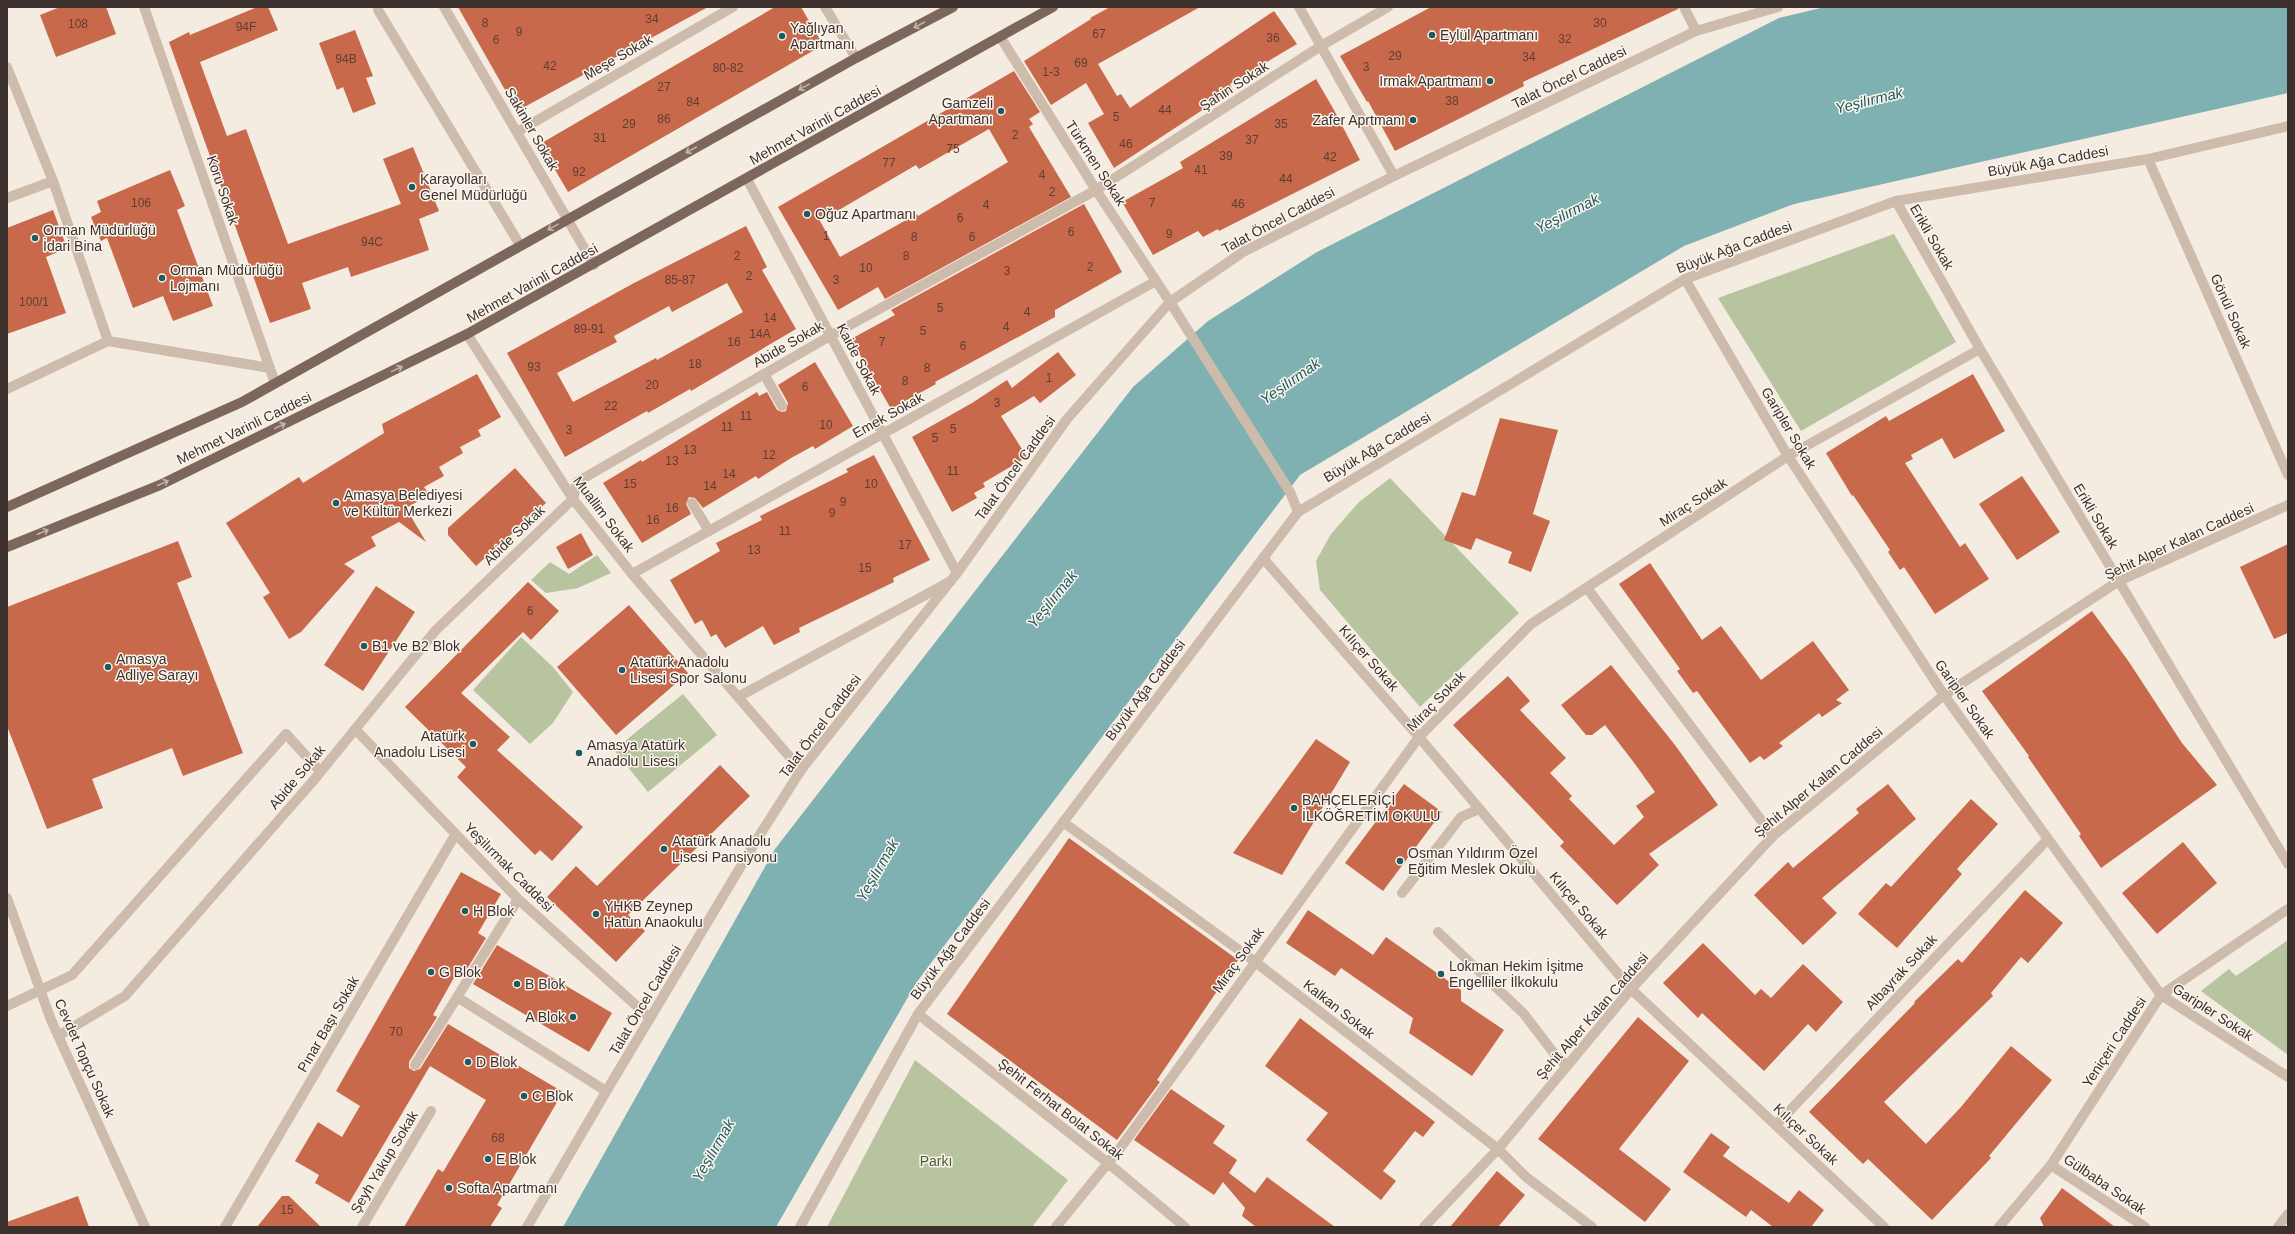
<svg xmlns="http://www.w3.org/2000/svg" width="2295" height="1234" font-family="Helvetica,sans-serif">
<rect width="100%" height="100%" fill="#f4ebe1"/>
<path fill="#b8c4a0" d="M1894 234 1956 342 1801 431 1718 298Z
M1390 478 1519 613 1420 707 1320 590 1316 561 1331 534 1359 502Z
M597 555 611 573 578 588 546 593 531 580 550 562 569 574Z
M521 637 553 667 573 692 553 723 530 744 473 690Z
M683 694 717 735 648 792 614 750Z
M2288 940V1055L2201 991 2229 969 2236 976Z
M915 1060 1068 1180 1032 1227H827Z"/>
<path fill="#7fb0b2" d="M1825 7H2288V93L1794 204 1684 246 1300 475 916 983 776 1227H563L775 849 1133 387 1208 321 1317 252 1779 18Z"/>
<path fill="#c8694b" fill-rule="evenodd" d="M60 7H106L116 34 56 57 40 15Z
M257 7H268L278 30 200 62 227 136 246 129 288 244 401 204 383 159 413 147 439 211 419 219 429 250 351 277 348 267 302 283 311 309 270 323 169 42 189 32 190 35Z
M458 7H708L517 111Z
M775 7H801L823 45 568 192 540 144Z
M1110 7H1200L1098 64 1117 96 1121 94 1130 108 1274 11 1297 44 1230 84 1233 90 1114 168 1088 123 1104 114 1086 83 1051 105 1024 61 1091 19 1090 18Z
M1431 7H1678V9L1523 82 1524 86 1395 151 1368 101 1367 102 1340 56Z
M355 30 373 76 366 78 376 104 353 113 343 87 337 90 319 43Z
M1014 71 1040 112 1029 119 1033 124 1029 127 1071 197 885 299 878 287 838 310 778 207ZM989 129 1008 162 918 216 917 214 840 257 820 221 916 165 919 169Z
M1316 79 1334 110 1360 160 1219 231 1218 229 1203 237 1198 231 1153 255 1122 202 1183 168 1180 162Z
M170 170 185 206 177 210 213 306 173 321 163 296 133 308 107 238 101 241 91 217 101 212 97 201Z
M1084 204 1122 272 1055 310V317L935 382 936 384 891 409 851 339 895 315 891 310Z
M53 210 67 248 46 257 66 313 7 334V228Z
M746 226 767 267 762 270 796 329 691 391 690 389 648 413 647 411 565 457 507 353 634 283ZM727 283 743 312 657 360 656 358 573 402 557 373 617 342 614 336 669 306 672 312Z
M1058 352 1076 375 1040 403 1034 396 1001 416 1027 457 983 483 985 487 974 493 977 498 952 512 912 437 972 403 1007 380 1012 388Z
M815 362 853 426 815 449 813 446 791 458 758 479 756 476 703 508 695 498 689 497 686 504 691 514 642 543 603 483 641 460 642 462 757 392 759 396 767 392 777 410 782 412 786 411 788 403 778 385Z
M477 374 501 417 478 430 481 436 460 447 463 453 439 467 444 476 424 487 429 495 406 508 426 542 399 522 371 537 376 546 344 564 355 571 301 632 289 639 263 597 270 593 226 523 299 477 303 483 384 433 382 424Z
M1973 374 2005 431 1954 459 1942 438 1911 455 1913 459 1905 463 1960 547 1965 543 1989 579 1935 614 1904 567 1900 570 1888 552 1890 550 1853 495 1852 496 1826 453 1886 416 1889 421Z
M1500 418 1558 430 1533 514 1550 521 1531 572 1508 563 1512 552 1476 538 1471 550 1444 540 1462 492 1475 496Z
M874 455 930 560 893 578 894 582 799 628 800 632 774 645 763 626 725 648 716 634 711 637 702 620 695 624 670 580 720 551 716 543 762 520 760 516 848 472 846 469Z
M515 468 546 503 476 566 448 535V528Z
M2022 476 2060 532 2017 560 1979 504Z
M581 533 593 555 568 569 556 547Z
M178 541 192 577 177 583 243 753 183 776 172 748 92 779 103 808 47 829 7 726V607Z
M2288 544V633L2274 639 2240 567Z
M1650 563 1702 640 1721 626 1761 680 1813 641 1849 690 1836 700 1842 703 1822 717 1819 713 1779 743 1783 746 1764 760 1760 756 1750 763 1697 691 1693 693 1677 671 1680 669 1619 584Z
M528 582 559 611 531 640 523 632 461 693 510 737 497 750 583 827 552 861 540 850 535 855 457 777 466 767 405 707Z
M376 586 415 612 363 691 324 665Z
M629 605 688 673 616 735 557 667Z
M2092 611 2129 662 2182 743 2217 785 2101 868 2079 836 2081 834 2028 757 2029 756 1982 691Z
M1611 665 1675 745 1718 805 1649 854 1659 865 1617 905 1560 846 1564 842 1453 725 1508 676 1530 701 1520 710 1566 758 1550 773 1572 796 1569 799 1614 845 1644 817 1636 806 1655 792 1635 764 1605 725 1592 735H1586L1561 705Z
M1316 739 1350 762 1282 875 1233 853Z
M720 765 750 796 628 915 645 931 616 962 547 897 576 866 597 886Z
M1404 784 1442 812 1383 891 1345 863Z
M1888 784 1916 819 1822 898 1837 913 1803 945 1754 895 1788 862 1793 868 1859 813 1856 809Z
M1971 799 1998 824 1957 869 1962 874 1897 948 1858 914 1886 883 1891 887Z
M1069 838 1238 960 1157 1080 1160 1082 1117 1140 947 1014Z
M2183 842 2217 883 2157 934 2122 893Z
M461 872 501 894 478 933 486 938 462 977 456 974 433 1015 437 1017 409 1062V1068L414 1071 420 1069 448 1024 563 1092 497 1205 502 1208 490 1227H404L438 1169 443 1172 486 1100 471 1091 430 1066 349 1203 315 1183 319 1175 295 1161 318 1122 342 1137 360 1106 336 1091Z
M2025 890 2063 923 2028 963 2021 957 1991 993 1993 996 1884 1102 1926 1144 1961 1107 2011 1046 2052 1080 1989 1156 1991 1158 1932 1220 1868 1159 1863 1164 1809 1112 1915 1003 1914 1002 1958 959 1962 963Z
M1308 910 1373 955 1386 937 1461 990V1001L1504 1030 1472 1076 1409 1033 1413 1018 1341 968 1335 976 1286 943Z
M1703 943 1755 995 1761 989 1771 998 1803 964 1843 1002 1816 1032 1808 1024 1764 1071 1702 1013 1698 1018 1663 983Z
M497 945 612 1013 589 1052 473 984Z
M1638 1017 1689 1061 1619 1149 1671 1189 1645 1222 1538 1139Z
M1300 1018 1435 1122 1423 1137 1415 1131 1383 1171 1396 1181 1381 1200 1306 1140 1328 1113 1265 1066Z
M1171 1089 1225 1126 1213 1143 1237 1160 1229 1173 1255 1193 1267 1177 1335 1227H1256L1242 1216 1245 1208 1223 1182 1214 1195 1134 1140Z
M1711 1133 1730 1147 1723 1156 1789 1203 1799 1190 1824 1210 1811 1227H1773L1751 1210 1746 1217 1683 1172Z
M1497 1171 1525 1195 1498 1227H1450Z
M2062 1188 2115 1227H2044L2040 1218Z
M78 1196 89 1227H7V1222Z
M282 1196H289L321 1227H257Z"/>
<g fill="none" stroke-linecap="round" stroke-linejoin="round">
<path stroke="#cdbbac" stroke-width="10" d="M378 10 520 245
M7 67 53 181
M7 198 53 181 108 341
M764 374 782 406
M7 389 108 341 270 368
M692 503 709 531
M1402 893 1461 817 1479 809
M1438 932 1524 1014 1556 1056 1567 1066
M7 1006 72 975 286 734 320 771"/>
<path stroke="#cdbbac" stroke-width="10" d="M144 7 275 383
M444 7 594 265
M825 7 856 58
M1299 7 1394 176
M1684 7 1696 31
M1001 38 1096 190 1170 302
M517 132 733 7
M2148 159 2288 475
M747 179 957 573
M1896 201 1980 349 2288 864
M1685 279 1788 456 1944 695 2161 995 2288 1077
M467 334 573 499 632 574 738 697 951 581
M1263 558 1419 737 1631 989 1884 1227
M632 574 1156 281
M1587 588 1773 836
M738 697 801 770
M355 729 518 899 650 1018
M1063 822 1254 961 1498 1149 1526 1177 1592 1227
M7 898 51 1020 145 1227
M457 997 606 1091
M918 1014 1108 1163 1185 1227
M58 1036 125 996 313 781 436 630 573 499 577 482 830 336 1096 190 1321 46 1388 7
M415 1065 518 899
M1776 1125 2048 839
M2051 1165 2145 1227
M225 1227 455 835
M362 1227 431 1111
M1056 1227 1121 1147 1419 737 1531 624 1788 456 1980 349
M2278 1227 2288 1214"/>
<path stroke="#cdbbac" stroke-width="10" d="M1170 302 1290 492 1298 512
M527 1227 610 1085 756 841 801 770 957 573 1067 419 1170 302 1243 252 1394 176 1696 31 1778 7
M800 1227 918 1014 1298 512 1685 279 1896 201 2148 159 2288 126
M1424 1227 1498 1149 1631 989 1773 836 1944 695 2119 581 2288 505
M1999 1227 2051 1165 2161 995 2288 909"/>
<path stroke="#7d675c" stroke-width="10" d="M7 507 242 402 856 58 953 7
M7 547 160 485 467 334 1053 7"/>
</g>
<defs><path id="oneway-shaft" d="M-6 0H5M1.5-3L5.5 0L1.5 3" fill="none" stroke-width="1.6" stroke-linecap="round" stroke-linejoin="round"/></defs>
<g stroke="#c2b5ac">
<use href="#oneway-shaft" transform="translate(919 25) rotate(152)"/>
<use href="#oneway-shaft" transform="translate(804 87) rotate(151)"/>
<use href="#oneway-shaft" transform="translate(691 150) rotate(151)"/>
<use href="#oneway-shaft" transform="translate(553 227) rotate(151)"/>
<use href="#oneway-shaft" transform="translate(397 369) rotate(-26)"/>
<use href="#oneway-shaft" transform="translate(280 426) rotate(-26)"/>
<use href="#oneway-shaft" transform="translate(163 483) rotate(-25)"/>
<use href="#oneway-shaft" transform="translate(43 532) rotate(-22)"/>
</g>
<g fill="#1f5a5e" stroke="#fbf5ee" stroke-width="1.5">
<circle cx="1432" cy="35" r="4"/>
<circle cx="782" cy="36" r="4"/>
<circle cx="1490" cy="81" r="4"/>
<circle cx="1001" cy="111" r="4"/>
<circle cx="1413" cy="120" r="4"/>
<circle cx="412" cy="187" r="4"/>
<circle cx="807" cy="214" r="4"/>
<circle cx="35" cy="238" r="4"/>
<circle cx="162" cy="278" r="4"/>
<circle cx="336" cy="503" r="4"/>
<circle cx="364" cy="646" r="4"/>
<circle cx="108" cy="667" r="4"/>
<circle cx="622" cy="670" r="4"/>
<circle cx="473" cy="744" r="4"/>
<circle cx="579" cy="753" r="4"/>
<circle cx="1294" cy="808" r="4"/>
<circle cx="664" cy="849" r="4"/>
<circle cx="1400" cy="861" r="4"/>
<circle cx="465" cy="911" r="4"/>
<circle cx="596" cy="914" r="4"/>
<circle cx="431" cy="972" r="4"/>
<circle cx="1441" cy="974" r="4"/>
<circle cx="517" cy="984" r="4"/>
<circle cx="573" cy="1017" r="4"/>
<circle cx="468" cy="1062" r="4"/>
<circle cx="524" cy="1096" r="4"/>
<circle cx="488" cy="1159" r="4"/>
<circle cx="449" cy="1188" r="4"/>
</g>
<g text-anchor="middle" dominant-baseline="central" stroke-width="3" stroke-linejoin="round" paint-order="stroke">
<g font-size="12" fill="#5e3e33">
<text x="652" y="19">34</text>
<text x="485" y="23">8</text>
<text x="1600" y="23">30</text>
<text x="78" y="24">108</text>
<text x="246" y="27">94F</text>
<text x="519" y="32">9</text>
<text x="1099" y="34">67</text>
<text x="1273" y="38">36</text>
<text x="1565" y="39">32</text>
<text x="496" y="40">6</text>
<text x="1395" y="56">29</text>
<text x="1529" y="57">34</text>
<text x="346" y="59">94B</text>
<text x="1081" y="63">69</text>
<text x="550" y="66">42</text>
<text x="1366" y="67">3</text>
<text x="728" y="68">80-82</text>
<text x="1051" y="72">1-3</text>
<text x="664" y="87">27</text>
<text x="1452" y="101">38</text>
<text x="693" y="102">84</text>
<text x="1165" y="110">44</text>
<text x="1116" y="117">5</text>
<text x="664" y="119">86</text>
<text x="629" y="124">29</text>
<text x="1281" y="124">35</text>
<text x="1015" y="135">2</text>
<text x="600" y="138">31</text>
<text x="1252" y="140">37</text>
<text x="1126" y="144">46</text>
<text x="953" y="149">75</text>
<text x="1226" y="156">39</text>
<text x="1330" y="157">42</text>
<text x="889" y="163">77</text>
<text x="1201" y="170">41</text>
<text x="579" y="172">92</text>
<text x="1042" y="175">4</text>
<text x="1286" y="179">44</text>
<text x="1052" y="192">2</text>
<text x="141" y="203">106</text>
<text x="1152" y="203">7</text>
<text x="1238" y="204">46</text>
<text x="986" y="205">4</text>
<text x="960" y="218">6</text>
<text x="1071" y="232">6</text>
<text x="1169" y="234">9</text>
<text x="826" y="236">1</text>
<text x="914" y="237">8</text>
<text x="972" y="237">6</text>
<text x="372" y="242">94C</text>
<text x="737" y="256">2</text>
<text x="906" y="256">8</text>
<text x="1090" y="267">2</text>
<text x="866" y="268">10</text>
<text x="1007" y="271">3</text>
<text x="749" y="276">2</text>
<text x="680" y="280">85-87</text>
<text x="836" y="280">3</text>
<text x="34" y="302">100/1</text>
<text x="940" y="308">5</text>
<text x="1027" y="312">4</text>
<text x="770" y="318">14</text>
<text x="1006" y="327">4</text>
<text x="589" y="329">89-91</text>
<text x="923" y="331">5</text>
<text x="760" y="334">14A</text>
<text x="734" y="342">16</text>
<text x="882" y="342">7</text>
<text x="963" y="346">6</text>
<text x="695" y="364">18</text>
<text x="534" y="367">93</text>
<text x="927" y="368">8</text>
<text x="1049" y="378">1</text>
<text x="905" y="381">8</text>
<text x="652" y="385">20</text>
<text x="805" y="387">6</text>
<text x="997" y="403">3</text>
<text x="611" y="406">22</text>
<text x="746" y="416">11</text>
<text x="826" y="425">10</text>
<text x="727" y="427">11</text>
<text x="953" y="429">5</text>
<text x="569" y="430">3</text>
<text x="935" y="438">5</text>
<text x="690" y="450">13</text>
<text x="769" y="455">12</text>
<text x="672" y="461">13</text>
<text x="953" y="471">11</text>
<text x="729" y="474">14</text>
<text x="630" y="484">15</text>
<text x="871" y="484">10</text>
<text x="710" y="486">14</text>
<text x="843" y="502">9</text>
<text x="672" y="508">16</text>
<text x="832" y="513">9</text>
<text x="653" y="520">16</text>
<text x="785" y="531">11</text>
<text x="905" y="545">17</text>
<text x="754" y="550">13</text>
<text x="865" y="568">15</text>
<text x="530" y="611">6</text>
<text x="396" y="1032">70</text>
<text x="498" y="1138">68</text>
<text x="287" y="1210">15</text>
</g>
<g font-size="14" fill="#3b302b" stroke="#fbf5ee" text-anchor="start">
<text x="790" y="28">Yağlıyan<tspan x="790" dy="16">Apartmanı</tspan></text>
<text x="1440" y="35">Eylül Apartmanı</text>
<text x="1482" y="81" text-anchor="end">Irmak Apartmanı</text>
<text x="993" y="103" text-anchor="end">Gamzeli<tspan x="993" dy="16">Apartmanı</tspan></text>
<text x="1405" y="120" text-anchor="end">Zafer Aprtmanı</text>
<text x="420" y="179">Karayolları<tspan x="420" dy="16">Genel Müdürlüğü</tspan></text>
<text x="815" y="214">Oğuz Apartmanı</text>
<text x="43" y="230">Orman Müdürlüğü<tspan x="43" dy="16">İdari Bina</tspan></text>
<text x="170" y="270">Orman Müdürlüğü<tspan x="170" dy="16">Lojmanı</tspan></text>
<text x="344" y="495">Amasya Belediyesi<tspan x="344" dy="16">ve Kültür Merkezi</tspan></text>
<text x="372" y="646">B1 ve B2 Blok</text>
<text x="116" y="659">Amasya<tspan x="116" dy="16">Adliye Sarayı</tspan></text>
<text x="630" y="662">Atatürk Anadolu<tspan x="630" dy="16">Lisesi Spor Salonu</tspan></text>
<text x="465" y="736" text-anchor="end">Atatürk<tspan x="465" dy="16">Anadolu Lisesi</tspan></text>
<text x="587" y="745">Amasya Atatürk<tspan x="587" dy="16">Anadolu Lisesi</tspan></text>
<text x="1302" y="800">BAHÇELERİÇİ<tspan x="1302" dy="16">İLKÖĞRETİM OKULU</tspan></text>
<text x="672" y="841">Atatürk Anadolu<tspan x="672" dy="16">Lisesi Pansiyonu</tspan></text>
<text x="1408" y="853">Osman Yıldırım Özel<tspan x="1408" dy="16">Eğitim Meslek Okulu</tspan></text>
<text x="604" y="906">YHKB Zeynep<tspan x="604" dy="16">Hatun Anaokulu</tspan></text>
<text x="473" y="911">H Blok</text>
<text x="1449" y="966">Lokman Hekim İşitme<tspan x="1449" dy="16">Engelliler İlkokulu</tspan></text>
<text x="439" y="972">G Blok</text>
<text x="525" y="984">B Blok</text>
<text x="565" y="1017" text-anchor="end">A Blok</text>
<text x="476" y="1062">D Blok</text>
<text x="532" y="1096">C Blok</text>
<text x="496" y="1159">E Blok</text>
<text x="457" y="1188">Softa Apartmanı</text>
</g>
<g font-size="14" fill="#3b302b" stroke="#fbf5ee">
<text transform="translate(618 57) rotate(-30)">Meşe Sokak</text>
<text transform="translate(1569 77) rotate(-26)">Talat Öncel Caddesi</text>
<text transform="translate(1234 86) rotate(-33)">Şahin Sokak</text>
<text transform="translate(815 125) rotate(-29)">Mehmet Varinli Caddesi</text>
<text transform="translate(532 129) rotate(60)">Sakinler Sokak</text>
<text transform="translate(2048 161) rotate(-10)">Büyük Ağa Caddesi</text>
<text transform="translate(1096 163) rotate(57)">Türkmen Sokak</text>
<text transform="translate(223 190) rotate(71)">Koru Sokak</text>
<text transform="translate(1278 220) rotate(-28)">Talat Öncel Caddesi</text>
<text transform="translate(1932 237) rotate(60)">Erikli Sokak</text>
<text transform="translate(1734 247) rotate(-21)">Büyük Ağa Caddesi</text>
<text transform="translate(532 283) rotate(-29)">Mehmet Varinli Caddesi</text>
<text transform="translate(2231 311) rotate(66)">Gönül Sokak</text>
<text transform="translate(788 344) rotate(-30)">Abide Sokak</text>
<text transform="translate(859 359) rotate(62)">Kaide Sokak</text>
<text transform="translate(888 415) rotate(-29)">Emek Sokak</text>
<text transform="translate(244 428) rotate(-26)">Mehmet Varinli Caddesi</text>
<text transform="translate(1789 428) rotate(59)">Garipler Sokak</text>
<text transform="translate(1377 447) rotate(-31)">Büyük Ağa Caddesi</text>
<text transform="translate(1015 468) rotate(-54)">Talat Öncel Caddesi</text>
<text transform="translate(1693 502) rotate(-33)">Miraç Sokak</text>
<text transform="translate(604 514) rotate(53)">Muallim Sokak</text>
<text transform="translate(2096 516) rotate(59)">Erikli Sokak</text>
<text transform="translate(514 535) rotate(-44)">Abide Sokak</text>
<text transform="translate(2179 541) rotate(-25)">Şehit Alper Kalan Caddesi</text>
<text transform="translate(1369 658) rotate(49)">Kılıçer Sokak</text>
<text transform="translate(1145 690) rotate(-53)">Büyük Ağa Caddesi</text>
<text transform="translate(1965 699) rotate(55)">Garipler Sokak</text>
<text transform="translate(1436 701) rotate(-46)">Miraç Sokak</text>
<text transform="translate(820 726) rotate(-53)">Talat Öncel Caddesi</text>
<text transform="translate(297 777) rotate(-50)">Abide Sokak</text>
<text transform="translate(1818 782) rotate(-40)">Şehit Alper Kalan Caddesi</text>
<text transform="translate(509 867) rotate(45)">Yeşilırmak Caddesi</text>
<text transform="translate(1579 905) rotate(50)">Kılıçer Sokak</text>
<text transform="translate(950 949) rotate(-53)">Büyük Ağa Caddesi</text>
<text transform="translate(1238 960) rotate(-54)">Miraç Sokak</text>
<text transform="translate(1901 972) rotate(-47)">Albayrak Sokak</text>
<text transform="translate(645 1000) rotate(-59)">Talat Öncel Caddesi</text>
<text transform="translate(1339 1009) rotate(38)">Kalkan Sokak</text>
<text transform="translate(2213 1012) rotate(33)">Garipler Sokak</text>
<text transform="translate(1592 1016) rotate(-49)">Şehit Alper Kalan Caddesi</text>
<text transform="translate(328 1024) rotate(-60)">Pınar Başı Sokak</text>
<text transform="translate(2114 1042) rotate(-57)">Yeniçeri Caddesi</text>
<text transform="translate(85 1058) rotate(66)">Cevdet Topçu Sokak</text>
<text transform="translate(1061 1109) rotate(38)">Şehit Ferhat Bolat Sokak</text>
<text transform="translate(1806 1134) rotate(43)">Kılıçer Sokak</text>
<text transform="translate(384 1162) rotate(-59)">Şeyh Yakup Sokak</text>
<text transform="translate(2105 1184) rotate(34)">Gülbaba Sokak</text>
</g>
<g font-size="14" fill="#4a5a2e" stroke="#fbf5ee">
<text x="936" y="1161">Parkı</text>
</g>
<g font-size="15" font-style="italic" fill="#1f5a5e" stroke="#fbf5ee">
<text transform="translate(1869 100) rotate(-14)">Yeşilırmak</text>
<text transform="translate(1567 213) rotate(-27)">Yeşilırmak</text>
<text transform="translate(1290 381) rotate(-35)">Yeşilırmak</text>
<text transform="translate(1052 599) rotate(-51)">Yeşilırmak</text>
<text transform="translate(877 870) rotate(-60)">Yeşilırmak</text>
<text transform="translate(713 1150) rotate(-60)">Yeşilırmak</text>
</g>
</g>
<rect width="2295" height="1234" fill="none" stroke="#3b302b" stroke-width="16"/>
</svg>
